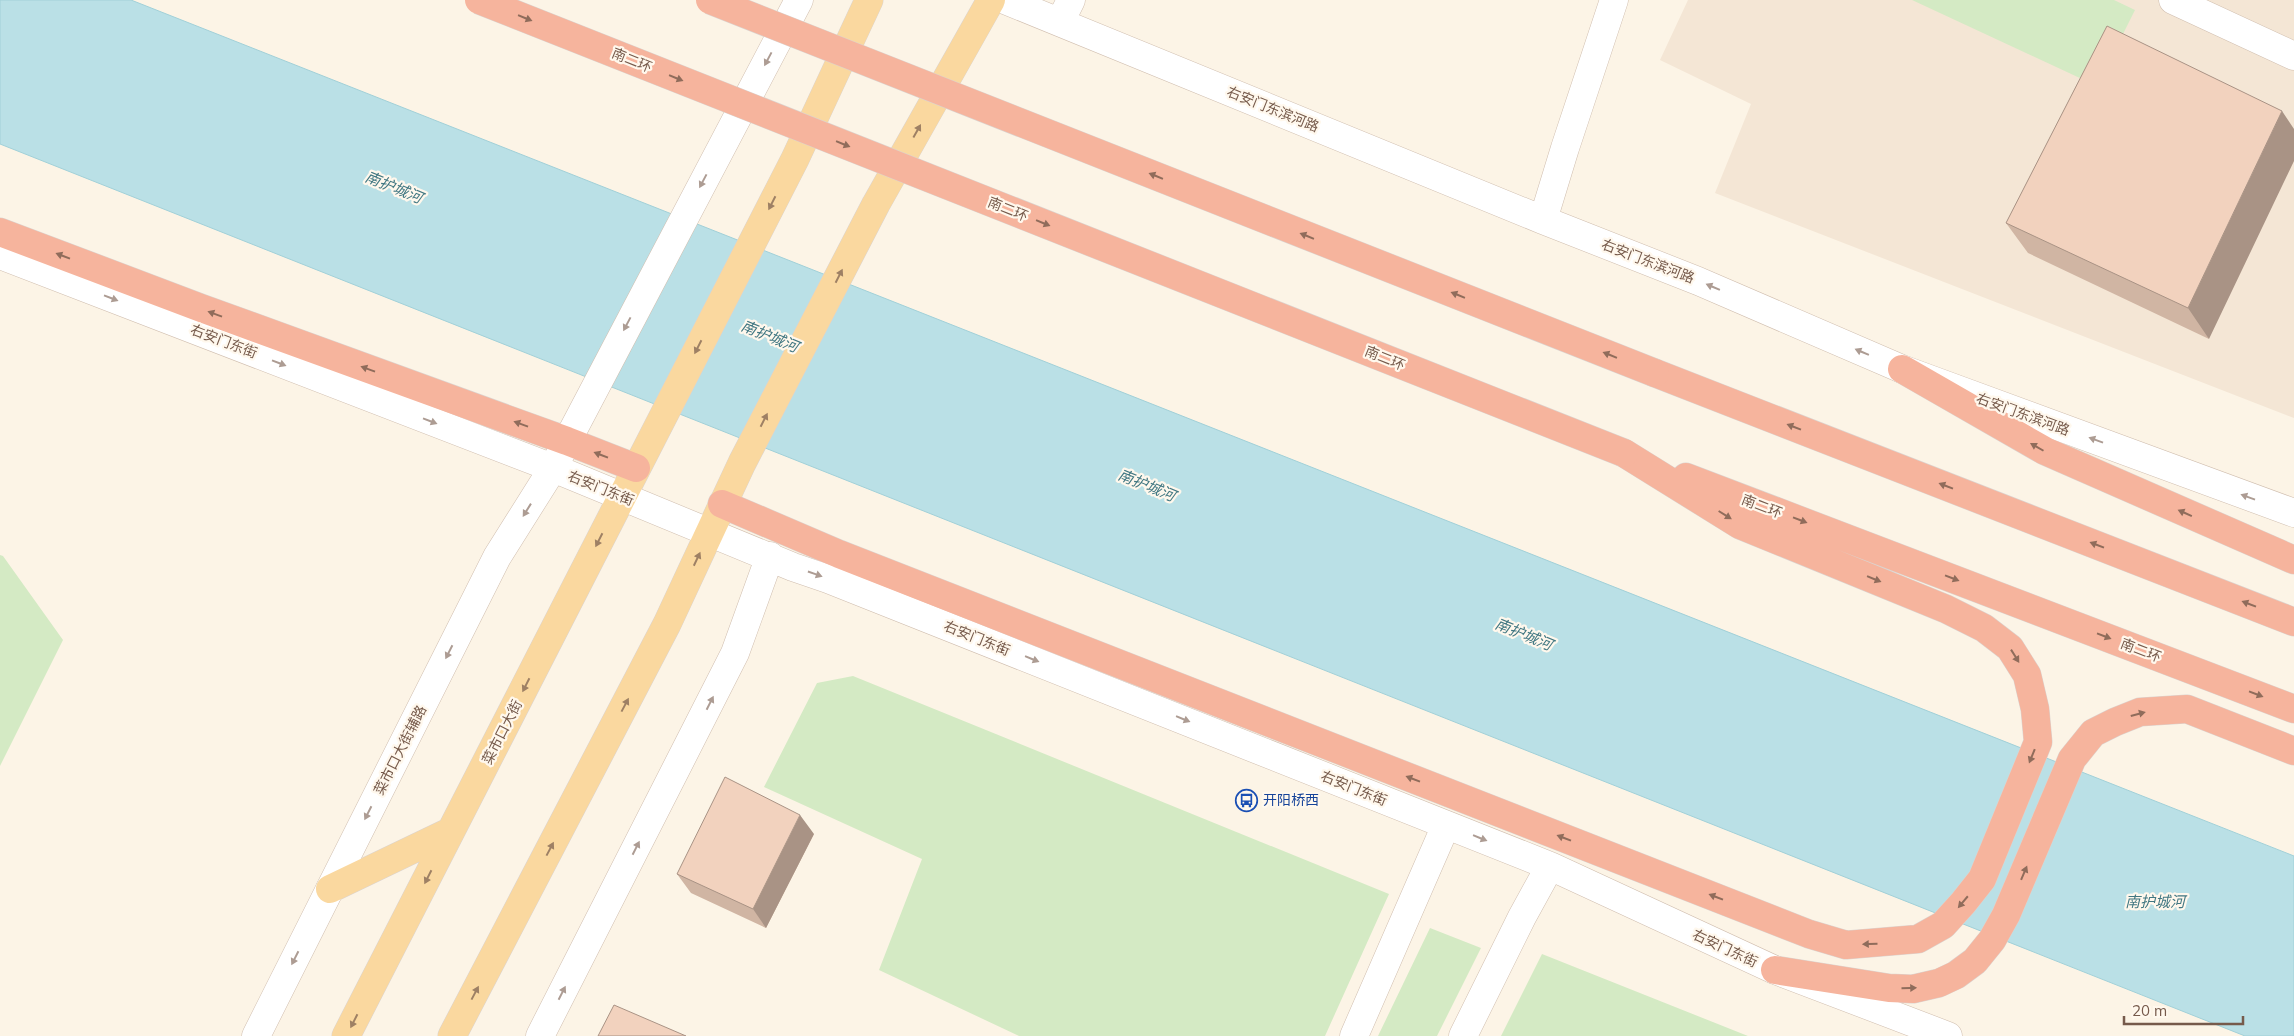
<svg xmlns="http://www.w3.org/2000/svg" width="2294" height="1036" font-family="Mulish,'Noto Sans SC',sans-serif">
<rect width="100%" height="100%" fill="#fcf4e6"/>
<path fill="#f4e6d5" d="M1688 0H2294V418L1715 193 1751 104 1660 60Z"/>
<path fill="#d4eac4" d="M1912 0H2114L2135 10 2097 86Z
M0 555 3 556 63 640 0 766Z
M853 676 1389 894 1325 1036H1019L879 970 922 859 764 787 817 683Z
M1430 928 1481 948 1437 1036H1378Z
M1542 954 1748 1036H1501Z"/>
<path fill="#bae0e6" stroke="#a1d0d8" d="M0 0H131L2294 856V1036H2245L0 144Z"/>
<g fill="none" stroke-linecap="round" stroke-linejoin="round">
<defs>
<path id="minor" d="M1005 0 1543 220 1698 281 1902 369 2294 513
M2173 0 2294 56
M1060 22 1071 0
M1543 220 1565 148 1614 0
M0 255 553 468 793 567 828 579 1550 866 1775 970 1948 1036
M256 1036 497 557 553 468 799 0
M540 1036 735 653 770 556
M1354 1036 1446 825
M1463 1036 1522 917 1550 866"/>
<path id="major" d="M330 889 451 831
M346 1036 795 159 869 0
M452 1036 667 624 742 463 876 204 991 0"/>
<path id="highway" d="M0 232 201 308 567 441 636 468
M1902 369 2045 451 2294 560
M1655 373 2294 622
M1686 477 2294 709
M722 504 839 554 1809 934 1846 945 1918 939 1943 925 1963 903 1982 879 2038 742 2035 709 2027 675 2010 648 1984 628 1946 609 1740 525 1624 453
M1775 970 1889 988 1913 989 1939 983 1956 975 1975 961 1992 940 2006 915 2072 759 2093 733 2115 722 2140 712 2187 709 2294 751"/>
</defs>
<use href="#minor" stroke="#d0beaf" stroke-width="29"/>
<use href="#major" stroke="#dbd4d0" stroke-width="29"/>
<use href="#highway" stroke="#dbd4d0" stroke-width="29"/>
<use href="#minor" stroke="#fff" stroke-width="28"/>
<use href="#major" stroke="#fad89f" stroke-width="28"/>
<use href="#highway" stroke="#f6b49d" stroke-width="28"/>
<defs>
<path id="highway-bridge" d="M479 0 1624 453
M710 0 1655 373"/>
</defs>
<use href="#highway-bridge" stroke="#dbd4d0" stroke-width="29" stroke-linecap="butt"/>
<use href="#highway-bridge" stroke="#f6b49d" stroke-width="28"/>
</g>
<path fill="#d0b5a3" d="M2107 26 2209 339 2028 253 2006 223Z
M814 834 766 928 691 893 677 874Z"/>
<path fill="#a99385" d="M2282 111 2294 129V161L2209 339 2188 308Z
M800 815 814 834 766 928 753 909Z"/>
<path fill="#f2d2be" stroke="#a99385" d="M2107 26 2282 111 2188 308 2006 223Z
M725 777 800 815 753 909 677 874Z
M614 1005 686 1036H598Z"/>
<defs><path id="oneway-solid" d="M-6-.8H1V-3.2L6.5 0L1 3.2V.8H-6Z" transform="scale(1.25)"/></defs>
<g fill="#906c5b">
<use href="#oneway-solid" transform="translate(525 18) rotate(22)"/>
<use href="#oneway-solid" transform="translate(676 78) rotate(22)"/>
<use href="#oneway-solid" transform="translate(843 144) rotate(22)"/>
<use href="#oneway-solid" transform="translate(1156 176) rotate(-158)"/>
<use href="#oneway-solid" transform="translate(1043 223) rotate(22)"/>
<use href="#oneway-solid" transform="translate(1307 236) rotate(-158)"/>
<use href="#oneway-solid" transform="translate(63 256) rotate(-159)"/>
<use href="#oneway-solid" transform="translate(1458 295) rotate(-158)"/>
<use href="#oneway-solid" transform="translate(215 314) rotate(-160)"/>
<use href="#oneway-solid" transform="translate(1610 355) rotate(-158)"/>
<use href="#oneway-solid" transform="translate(368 369) rotate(-160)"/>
<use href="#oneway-solid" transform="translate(521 424) rotate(-160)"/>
<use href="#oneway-solid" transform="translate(1794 427) rotate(-159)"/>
<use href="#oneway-solid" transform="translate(2037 447) rotate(-150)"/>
<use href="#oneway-solid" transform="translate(601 455) rotate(-159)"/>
<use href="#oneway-solid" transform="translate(1946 486) rotate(-159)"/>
<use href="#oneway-solid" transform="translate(2185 513) rotate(-156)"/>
<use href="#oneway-solid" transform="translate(1725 515) rotate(32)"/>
<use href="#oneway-solid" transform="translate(1800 520) rotate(21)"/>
<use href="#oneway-solid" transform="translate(2097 545) rotate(-159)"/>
<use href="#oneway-solid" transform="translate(1952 578) rotate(21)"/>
<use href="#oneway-solid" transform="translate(1874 579) rotate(22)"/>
<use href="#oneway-solid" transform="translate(2249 604) rotate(-159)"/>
<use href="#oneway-solid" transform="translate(2104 636) rotate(21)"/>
<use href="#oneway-solid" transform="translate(2015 656) rotate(58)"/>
<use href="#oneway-solid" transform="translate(2256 694) rotate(21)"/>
<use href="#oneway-solid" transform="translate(2138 714) rotate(-15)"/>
<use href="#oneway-solid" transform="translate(2032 756) rotate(112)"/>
<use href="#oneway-solid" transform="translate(1413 779) rotate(-159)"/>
<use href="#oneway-solid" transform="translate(1564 838) rotate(-159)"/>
<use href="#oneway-solid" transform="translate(2024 873) rotate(-67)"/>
<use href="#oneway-solid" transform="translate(1716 897) rotate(-159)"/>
<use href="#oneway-solid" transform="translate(1963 902) rotate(130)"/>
<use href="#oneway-solid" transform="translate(1870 944) rotate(178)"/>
<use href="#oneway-solid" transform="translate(1909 988) rotate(-2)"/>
</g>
<g fill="#ad9c93">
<use href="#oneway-solid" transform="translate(768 59) rotate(118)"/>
<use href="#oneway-solid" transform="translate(703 181) rotate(118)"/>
<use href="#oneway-solid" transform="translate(1713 287) rotate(-157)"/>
<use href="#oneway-solid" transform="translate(111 298) rotate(21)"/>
<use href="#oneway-solid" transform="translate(627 324) rotate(118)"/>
<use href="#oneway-solid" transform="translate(1862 352) rotate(-157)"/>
<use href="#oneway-solid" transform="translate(279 363) rotate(21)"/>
<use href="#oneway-solid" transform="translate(430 421) rotate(21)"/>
<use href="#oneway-solid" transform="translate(2096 440) rotate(-160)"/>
<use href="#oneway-solid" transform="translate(2248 497) rotate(-160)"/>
<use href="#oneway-solid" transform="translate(527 510) rotate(122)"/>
<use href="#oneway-solid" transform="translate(815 574) rotate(19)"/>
<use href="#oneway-solid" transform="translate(449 652) rotate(117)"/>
<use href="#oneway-solid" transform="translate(1032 659) rotate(22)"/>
<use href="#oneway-solid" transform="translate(710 703) rotate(-63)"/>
<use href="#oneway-solid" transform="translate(1183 719) rotate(22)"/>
<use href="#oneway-solid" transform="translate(368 813) rotate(117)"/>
<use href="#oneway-solid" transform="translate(1480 838) rotate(22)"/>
<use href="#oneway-solid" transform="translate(636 848) rotate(-63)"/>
<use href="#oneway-solid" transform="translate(295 958) rotate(117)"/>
<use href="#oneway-solid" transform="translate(562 993) rotate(-63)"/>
</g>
<g fill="#9e8064">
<use href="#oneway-solid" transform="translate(917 131) rotate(-61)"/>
<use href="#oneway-solid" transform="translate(772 203) rotate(117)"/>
<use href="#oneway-solid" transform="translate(839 276) rotate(-63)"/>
<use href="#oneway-solid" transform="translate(698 347) rotate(117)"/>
<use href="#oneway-solid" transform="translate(764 420) rotate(-63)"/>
<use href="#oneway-solid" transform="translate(599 540) rotate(117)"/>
<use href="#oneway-solid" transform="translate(697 559) rotate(-65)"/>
<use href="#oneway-solid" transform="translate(526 685) rotate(117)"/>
<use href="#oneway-solid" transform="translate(625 705) rotate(-62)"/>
<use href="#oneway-solid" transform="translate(550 849) rotate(-62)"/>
<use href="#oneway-solid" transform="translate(428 877) rotate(117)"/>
<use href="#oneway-solid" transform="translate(475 993) rotate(-62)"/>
<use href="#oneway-solid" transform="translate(354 1021) rotate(117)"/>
</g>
<defs>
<symbol id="bus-ring" viewBox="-11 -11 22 22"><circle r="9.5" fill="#fff8ed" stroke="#1a4fb4" stroke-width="1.5"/><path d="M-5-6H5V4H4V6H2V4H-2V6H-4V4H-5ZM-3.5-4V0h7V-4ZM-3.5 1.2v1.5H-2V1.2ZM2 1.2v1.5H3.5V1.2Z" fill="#1a4fb4"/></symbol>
</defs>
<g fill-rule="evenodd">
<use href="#bus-ring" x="1234" y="788" width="25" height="25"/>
</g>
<g text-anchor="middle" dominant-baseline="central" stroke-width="4.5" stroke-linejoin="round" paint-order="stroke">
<g font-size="14" fill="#765a4b" stroke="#fff8ed">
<text transform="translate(632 60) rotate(22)">南二环</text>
<text transform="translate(1273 109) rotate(22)">右安门东滨河路</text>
<text transform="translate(1008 209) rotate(22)">南二环</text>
<text transform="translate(1648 261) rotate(21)">右安门东滨河路</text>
<text transform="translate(224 341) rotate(21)">右安门东街</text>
<text transform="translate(1385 358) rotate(22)">南二环</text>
<text transform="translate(2023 414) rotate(20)">右安门东滨河路</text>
<text transform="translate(601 488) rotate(22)">右安门东街</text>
<text transform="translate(1762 506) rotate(21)">南二环</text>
<text transform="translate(977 638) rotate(22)">右安门东街</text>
<text transform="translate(2141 650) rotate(21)">南二环</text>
<text transform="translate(502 732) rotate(-63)">菜市口大街</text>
<text transform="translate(400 750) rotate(-63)">菜市口大街辅路</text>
<text transform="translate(1354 788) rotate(22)">右安门东街</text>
<text transform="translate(1725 948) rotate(25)">右安门东街</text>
</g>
<g font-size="14" fill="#164399" stroke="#fff8ed" text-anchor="start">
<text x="1263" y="800">开阳桥西</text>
</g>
<g font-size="15" font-style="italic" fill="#417782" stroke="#fff8ed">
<text transform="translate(394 187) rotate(22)">南护城河</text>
<text transform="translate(770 336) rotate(22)">南护城河</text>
<text transform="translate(1147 485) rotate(22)">南护城河</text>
<text transform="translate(1524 634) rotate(22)">南护城河</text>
<text x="2155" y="901">南护城河</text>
</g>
</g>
<path d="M2124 1016v8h119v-8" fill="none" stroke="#765a4b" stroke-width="2.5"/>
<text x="2132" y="1016" font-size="15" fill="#765a4b" stroke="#fff8ed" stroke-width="4" paint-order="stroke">20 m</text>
</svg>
